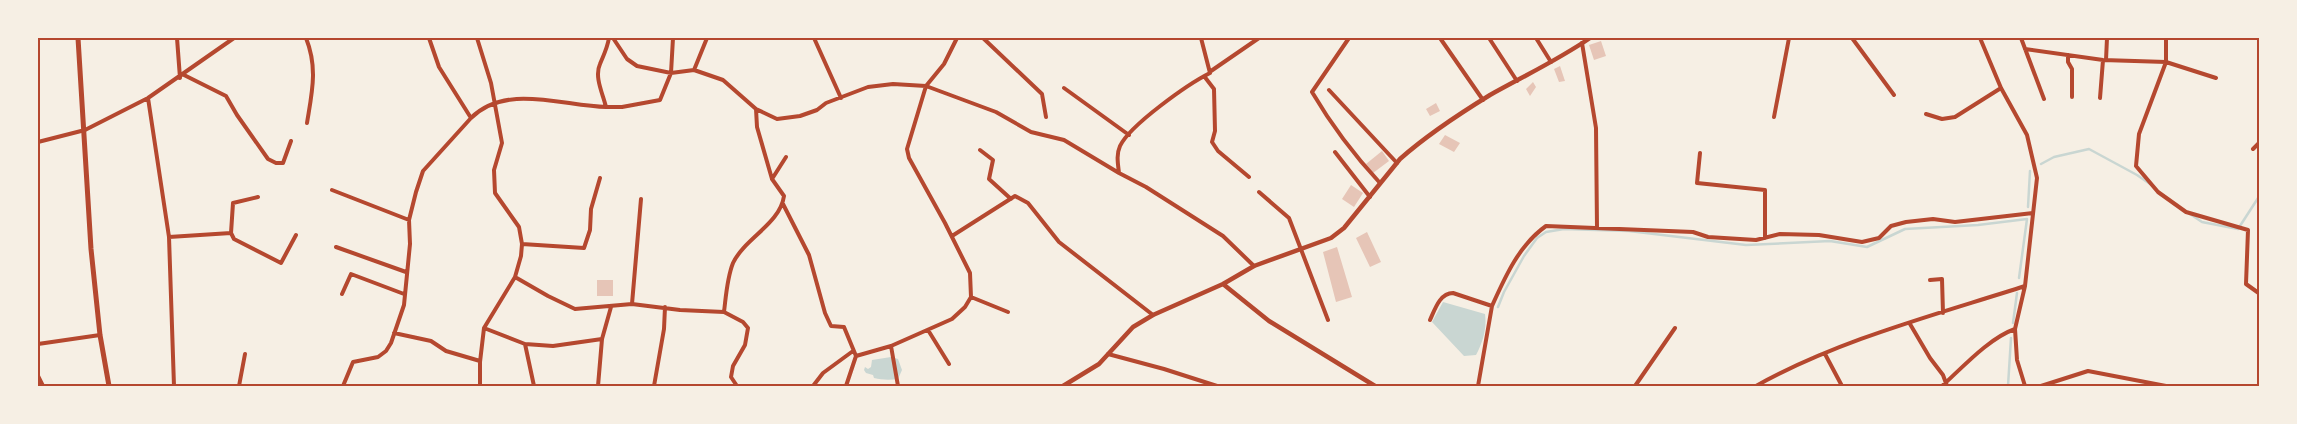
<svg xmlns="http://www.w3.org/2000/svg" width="2297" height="424" font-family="'Public Sans',sans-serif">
<rect width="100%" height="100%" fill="#f6efe4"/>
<path fill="#c9d6d2" d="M1443 302 1485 314C1487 328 1483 342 1476 355L1464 356 1432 322Z
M891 357 898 359 902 370 898 379C890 380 882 380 874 378L873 375 866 373 864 370 865 367 868 369 871 367 872 360Z"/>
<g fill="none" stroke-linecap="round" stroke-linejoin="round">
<path stroke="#c9d6d2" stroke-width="2.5" d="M2041 164 2054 157 2089 149 2137 175 2150 184
M2028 207 2030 171
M2190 214 2202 222 2238 229 2260 195
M1498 307 1504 292 1524 256 1537 238 1546 232 1564 229 1629 231 1746 245 1830 241 1867 247 1905 229 1978 225 2027 219 2019 278
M2013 323 2017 293
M2008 386 2011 338"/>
</g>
<path fill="#e6c5b7" d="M1601 41 1606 56 1594 60 1589 45Z
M1560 66 1565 81 1559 82 1554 69Z
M1533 82 1536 87 1530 96 1526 89Z
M1436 103 1440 111 1430 116 1426 109Z
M1445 135 1460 143 1454 152 1439 144Z
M1382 151 1389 161 1373 173 1366 164Z
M1351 185 1363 193 1354 207 1342 199Z
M1367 232 1381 262 1370 267 1356 238Z
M1337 247 1352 297 1336 302 1323 252Z
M597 280H613V296H597Z"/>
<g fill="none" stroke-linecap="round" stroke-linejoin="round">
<path stroke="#b5482f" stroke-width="4" d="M177 38 180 78
M306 38C318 68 312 92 307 123
M429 38 439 67 471 118
M477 38 491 83 502 143 494 170 495 193 519 227 522 244 521 256 515 277 484 328 480 362V386
M613 38 627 59 637 66 671 73 694 70 723 80 756 109 777 119 800 116 817 110 826 103 868 87 893 84 926 86 996 112 1031 132 1064 140 1119 173 1146 187 1223 236 1254 266
M814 38 841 98
M983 38 1042 94 1046 117
M1349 38 1312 92C1332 126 1354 155 1380 183
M1440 38 1483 100
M1489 38 1517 81
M1536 38 1551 62
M1852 38 1894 95
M1980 38 2001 88 2027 135 2037 178 2025 286 2015 329 2017 360 2025 386
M2021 38 2044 99
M2166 38V62L2139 134 2136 166 2158 192 2186 212 2248 230 2246 284 2260 294
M1582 43 1596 128 1597 228
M2025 49 2103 60 2166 62 2216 78
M2068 55V62L2072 69V97
M2106 60 2107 38
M694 70 707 38
M1211 71 1259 38
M184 75 226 96 237 115 268 159 276 163H283L291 141
M1204 76 1214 89 1215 131 1212 142 1218 151 1249 177
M1064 88 1129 135
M1329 90 1397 163
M148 98 169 237 174 386
M2100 98 2103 60
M606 107C603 94 594 77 600 64 604 54 607 49 609 38
M1926 114 1942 119 1955 117 2001 88
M1774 117 1789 38
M38 142 85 130 148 98 234 38
M2253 149 2260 142
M980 150 993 160 989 179 1011 199
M1335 152 1370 197
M1700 153 1697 183 1765 190V238
M1119 173C1118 164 1116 155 1120 146 1130 125 1188 84 1210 73L1201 38
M772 179 786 157
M332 190 409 220
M1259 192 1289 218 1328 320
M783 204 809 255 825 313 831 326 844 327 856 356 891 346 952 319 965 307 971 297 970 273 945 223 909 158 907 149 926 86 944 64 957 38
M231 233 233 203 258 197
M952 236 1015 196 1028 203 1059 242 1153 315
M169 237 231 233 234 239 281 263 296 235
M522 244 584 248 590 230 591 209 600 178
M336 247 406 272
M515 277 548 296 575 309 632 304 680 310 724 312
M1930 280 1942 279 1943 313
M342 294 351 274 404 294
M971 297 1008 312
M632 304 641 199
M1430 320C1435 309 1440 293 1453 293L1492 306C1505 277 1519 245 1546 226L1693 232 1708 237 1756 240 1780 234 1819 235 1862 242 1879 238 1891 226 1906 222 1933 219 1955 222 2033 213
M1910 324 1930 358 1943 375 1947 386
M484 328 525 344 553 346 602 339
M928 330 949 364
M394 333 431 341 446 351 480 361
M38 344 100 335
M525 344 534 386
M891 346 898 386
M1108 354 1164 369 1217 386
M1825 354 1842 386
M38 376 43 386
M239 386 245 354
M343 386 353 362 378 357 386 351 391 343 404 305 410 244 409 220 416 192 423 171 471 118C506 83 563 106 606 107H622L660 100 671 73 673 38
M598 386 602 339 611 307
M654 386 664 329 665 307
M737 386 731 377 733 366 745 345 748 328 743 322 724 312C726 296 727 278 733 263 745 238 780 224 784 196L772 179 757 127 756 109
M813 386 823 373 853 351
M846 386 856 356
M1478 386 1492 306
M1635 386 1675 328
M1667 386H1675
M1756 386C1838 340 1935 315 2025 286
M1942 386C1962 368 1989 338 2015 329
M2041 386 2088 371 2166 386"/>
<path stroke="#b5482f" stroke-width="4.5" d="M1223 284 1269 321 1375 386
M1063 386 1099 364 1133 327 1153 315 1223 284 1254 266 1331 238 1344 228 1400 159C1427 135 1459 114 1490 95 1524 76 1558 60 1590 38"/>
<path stroke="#b5482f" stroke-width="5" d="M78 38 91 249 100 335 109 386"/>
</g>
<rect width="2297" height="424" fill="none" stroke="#f6efe4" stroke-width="78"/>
<rect x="39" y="39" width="2219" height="346" fill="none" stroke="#b5482f" stroke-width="2"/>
</svg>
